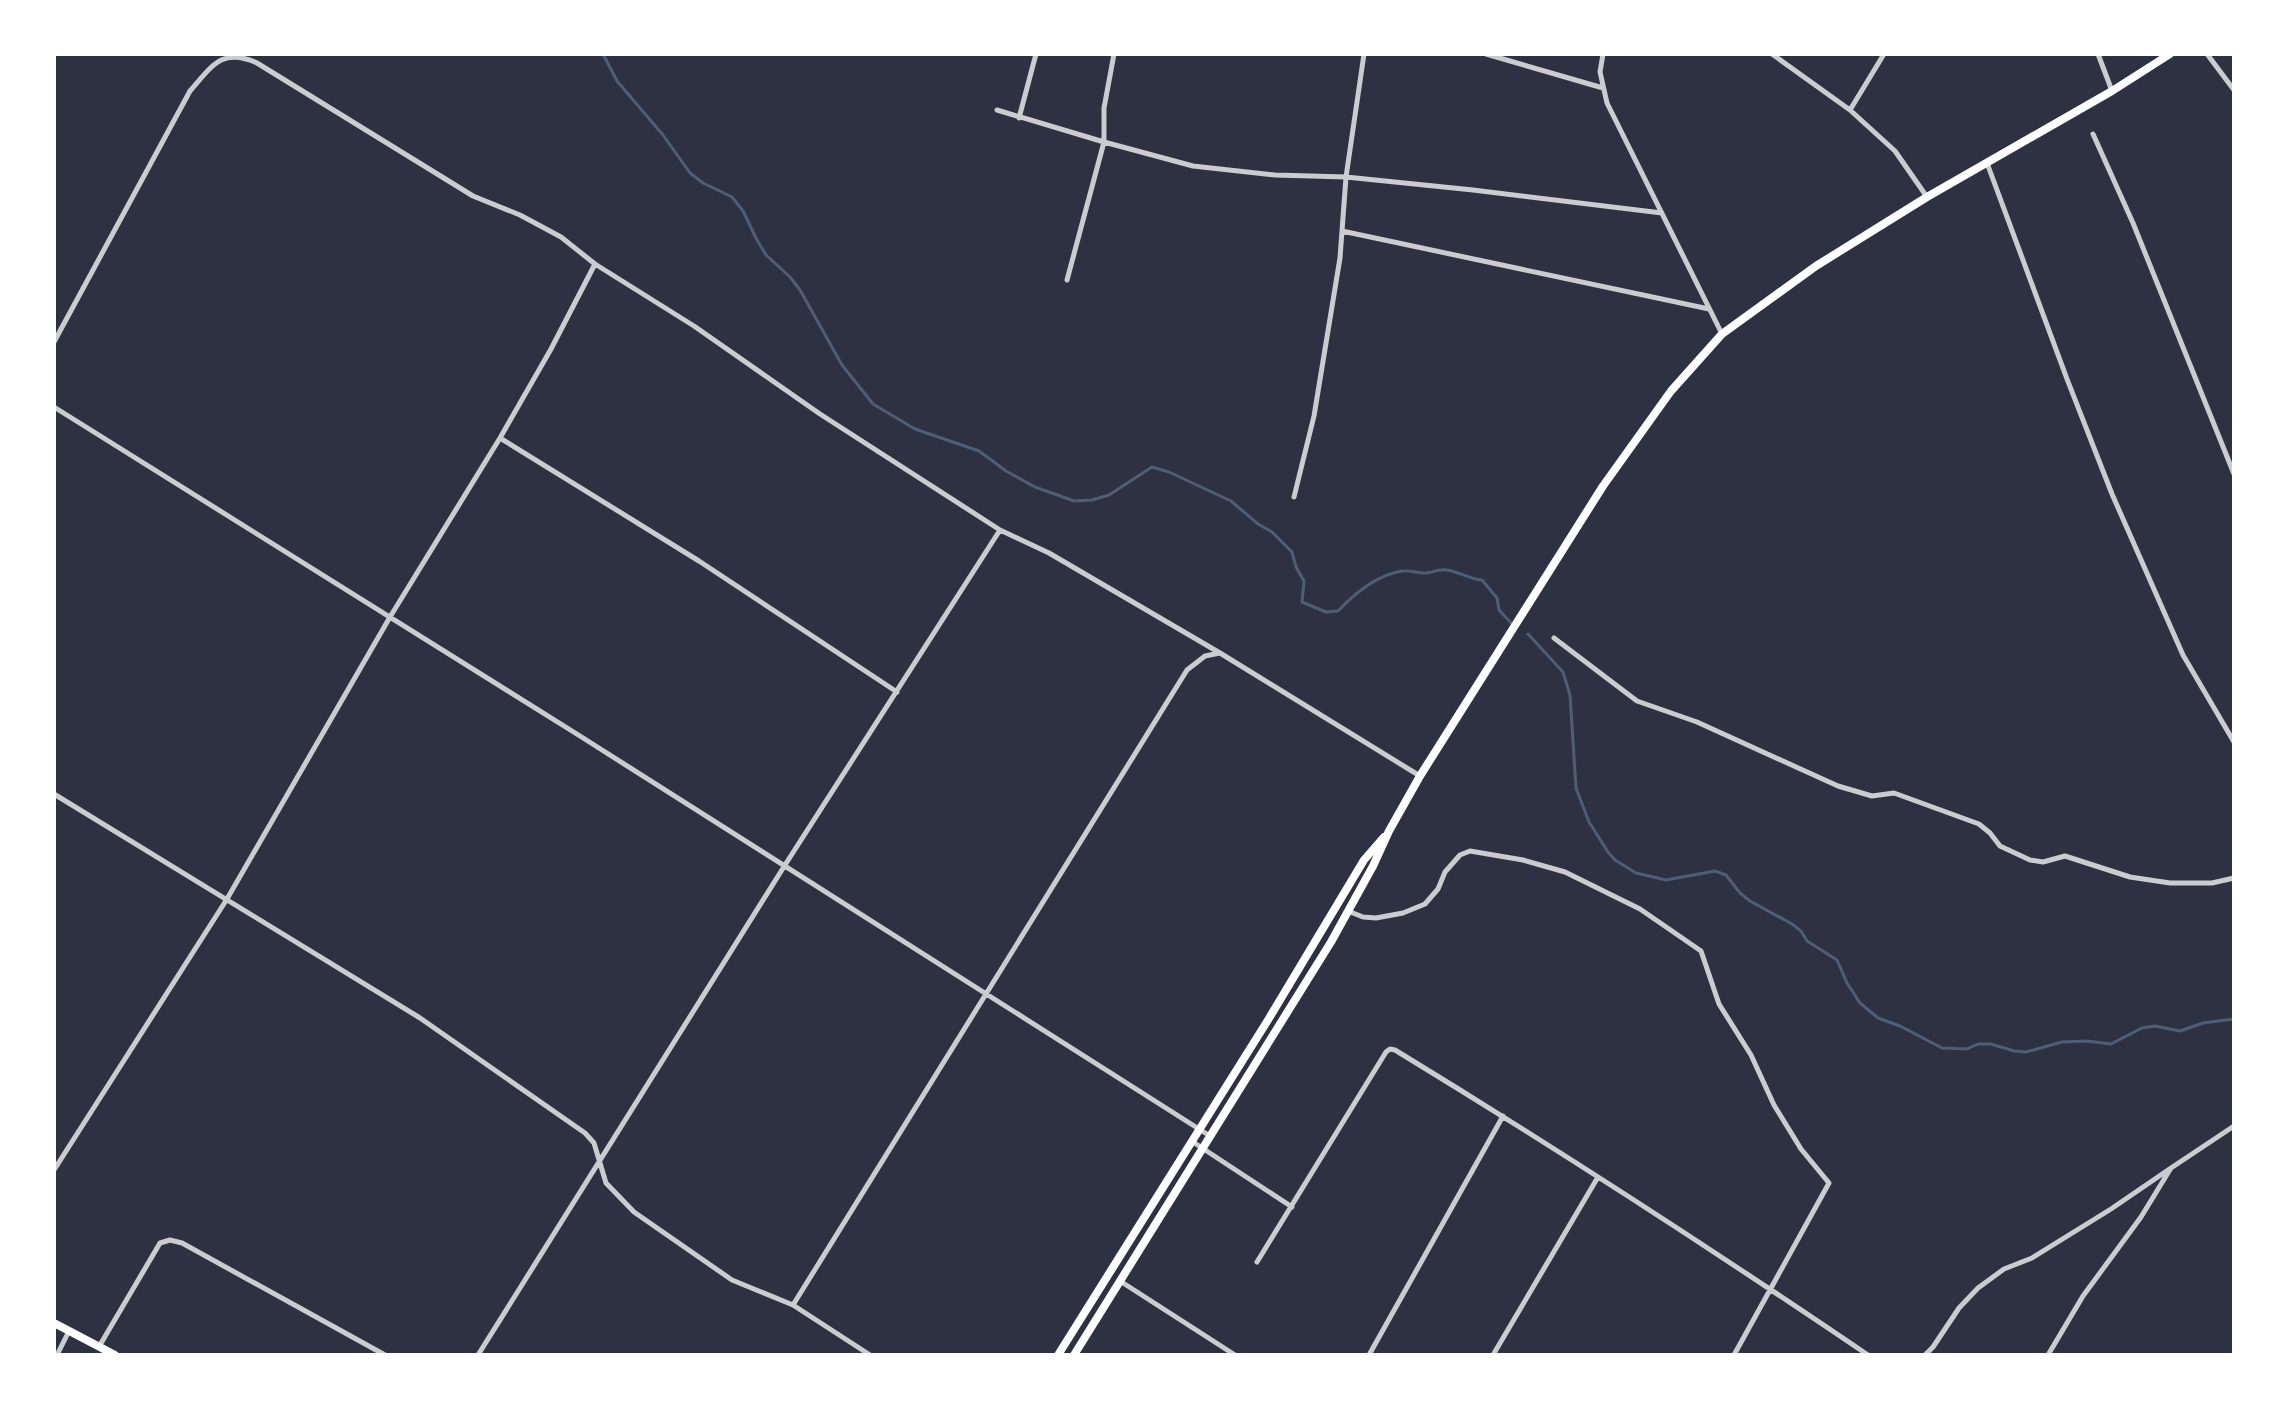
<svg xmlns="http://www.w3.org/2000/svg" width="2288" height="1409" font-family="Lato,sans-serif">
<rect width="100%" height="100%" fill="#2d3142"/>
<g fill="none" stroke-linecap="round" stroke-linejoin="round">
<path stroke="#4f5d75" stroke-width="3" d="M603 54 617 81 663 135 690 173 703 183 732 197 743 211 757 240 766 255 790 277 800 290 842 365 873 404 915 429 979 451 1006 471 1035 487 1074 501 1092 500 1109 495 1152 467 1169 472 1231 501 1258 524 1272 532 1292 552 1296 567 1304 581 1302 602 1326 612 1338 611C1355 593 1377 575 1402 571 1411 570 1419 574 1427 573 1433 572 1440 569 1446 570 1455 570 1469 579 1482 580L1497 598 1499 610 1513 625
M1528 634 1563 672 1570 695 1576 788 1589 822 1608 852 1615 860 1636 873 1666 880 1715 871 1726 875 1740 893 1750 901 1792 924 1801 931 1807 941 1837 960 1847 983 1860 1003 1878 1018 1900 1026 1942 1048 1967 1049 1978 1044H1991L2014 1051 2026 1052 2062 1042 2087 1041 2111 1044 2142 1028 2155 1026 2180 1031 2203 1023 2234 1019"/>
<path stroke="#caccd0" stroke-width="5" d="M1486 54 1603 88
M1603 54 1600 72 1607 103 1722 334
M1772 54 1850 110 1895 151 1927 197
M2098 54 2112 91
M2207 54 2234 90
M997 110 1104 142 1193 166 1275 175 1346 177 1473 190 1662 213
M1850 110 1884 54
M1019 118 1036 54
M2093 134 2133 223 2234 474
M1987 163 2067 379 2112 494 2183 655 2234 742
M1342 231 1709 309
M1067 280 1104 142V108L1114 54
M54 342 190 91C212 66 222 47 257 63L473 196 520 215 561 237 595 264 694 326 820 414 1000 530 1049 553 1220 653
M54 407 580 736 1210 1136
M500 438 699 561 897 692
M1294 497 1314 416 1340 258 1346 177 1364 54
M1554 638 1637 701 1697 722 1838 786 1872 796 1894 793 1979 824 1990 833 2000 846 2030 860 2043 862 2065 856 2130 877 2170 883H2212L2234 878
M54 794 420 1018 585 1133 594 1143 606 1183 634 1212 732 1280 793 1305 870 1355
M1348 911 1363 917 1376 918 1403 913 1425 904 1438 889 1445 872 1460 855 1470 851 1523 860 1565 872 1640 909 1701 951 1719 1004 1751 1055 1774 1105 1801 1149 1829 1183 1734 1355
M1193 1142 1292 1207
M54 1170 227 899 390 617 500 438 551 349 595 264
M1257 1262 1386 1052 1390 1049 1395 1050C1556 1148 1713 1250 1868 1355
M1120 1281 1235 1355
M793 1305 1187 670 1205 656 1220 653 1420 776
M100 1345 160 1243 170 1240 182 1243 385 1355
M57 1355 69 1331
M478 1355 785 865 1000 530
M1369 1355 1503 1116
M1493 1355 1598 1177
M1925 1355 1933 1347 1959 1308 1978 1288 2004 1269 2032 1258 2111 1209 2171 1168
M2048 1355 2083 1296 2141 1217 2171 1168 2234 1126"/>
<path stroke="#fff" stroke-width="8" d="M54 1323 115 1355
M1058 1355 1268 1020 1364 860 1384 837
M1074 1355 1331 942 1373 866 1389 831 1420 776 1603 486 1671 391 1722 334 1816 266 1927 197 2112 91 2170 54"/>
</g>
<rect width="2288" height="1409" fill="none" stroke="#ffffff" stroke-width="112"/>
</svg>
